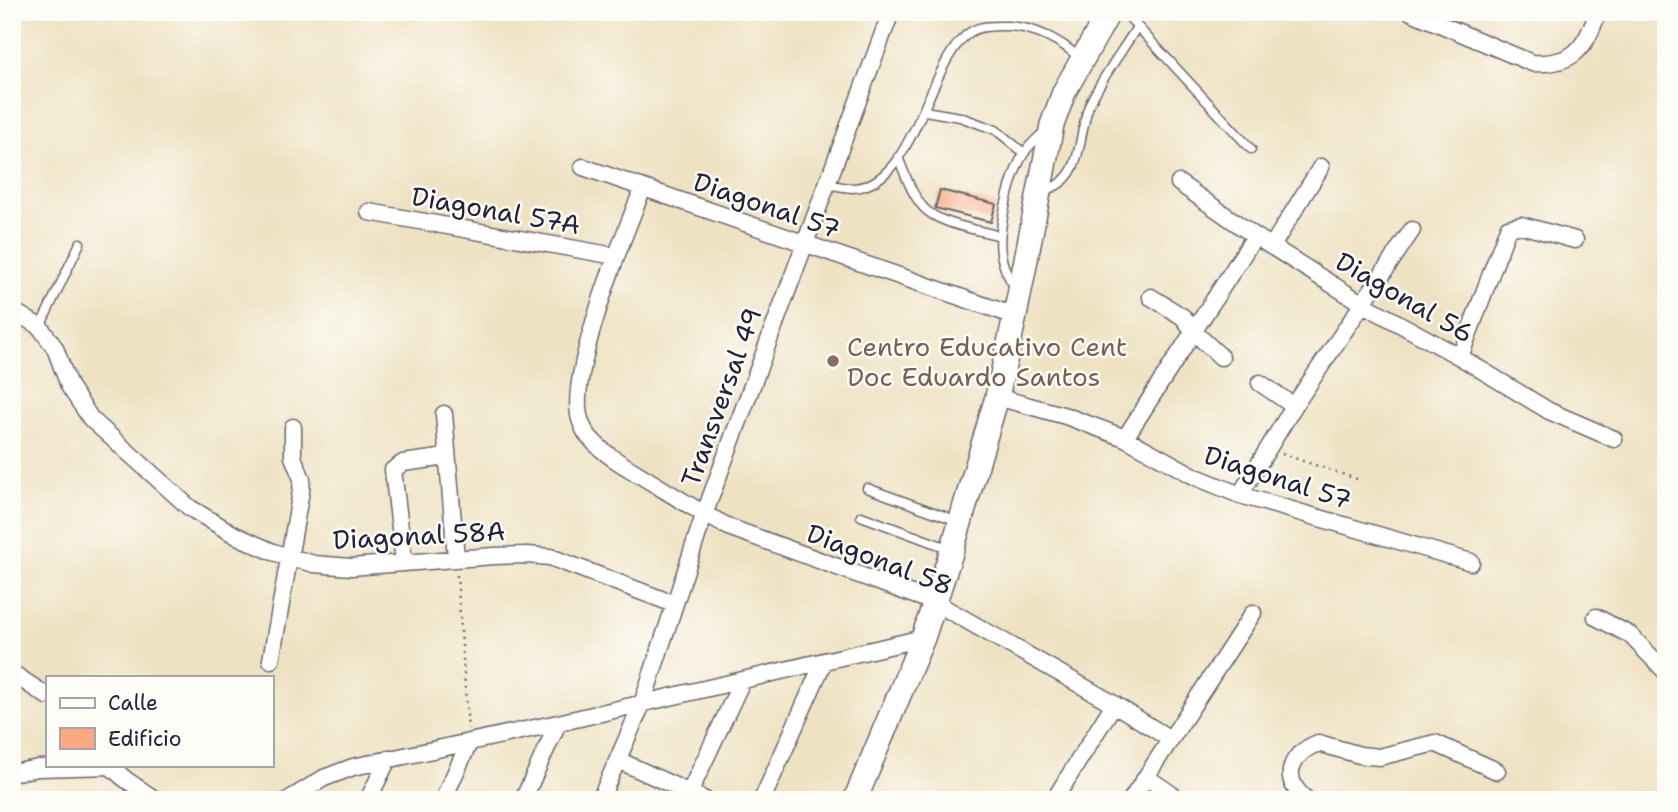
<svg xmlns="http://www.w3.org/2000/svg" width="1678" height="812" font-family="'Shantell Sans',sans-serif">
<rect width="100%" height="100%" fill="#fdfcf7"/>
<filter id="ink" filterUnits="userSpaceOnUse"><feTurbulence type="fractalNoise" baseFrequency=".0143" numOctaves="2"/><feDisplacementMap in="SourceGraphic" scale="14" xChannelSelector="R" yChannelSelector="G"/><feConvolveMatrix kernelMatrix="1 2 1 2 8 2 1 2 1" color-interpolation-filters="sRGB"/></filter>
<filter id="wash" filterUnits="userSpaceOnUse"><feTurbulence type="fractalNoise" baseFrequency=".00686" numOctaves="4" result="noise"/><feDisplacementMap in="SourceGraphic" scale="28" xChannelSelector="R" yChannelSelector="G"/><feGaussianBlur stdDeviation="1.57" result="paint"/><feColorMatrix in="noise" values="0 0 0 0 0 0 0 0 0 0 0 0 0 0 0 0 0 1.4 0 .05"/><feComposite in="paint" operator="in"/></filter>
<g filter="url(#wash)">
<rect width="100%" height="100%" fill="#efe2c3"/>
<g id="blocks">
<path fill="#f9a882" d="M940 190 996 204 991 222 935 208Z"/>
</g>
</g>
<g filter="url(#ink)">
<use href="#blocks" fill-opacity="0" stroke="#6a656b" stroke-width="2"/>
<g fill="none" stroke-linecap="round" stroke-linejoin="round">
<defs>
<path id="lane" d="M1124 12 1251 149
M925 111 960 117 996 130 1024 153
M898 157C905 174 911 193 923 207 937 224 979 230 1000 236
M826 184C834 185 844 188 853 188 917 185 928 56 972 31 982 25 998 26 1009 26 1037 28 1061 41 1081 59
M1044 190C1087 181 1076 131 1091 101 1104 75 1122 51 1137 27
M1016 289C1008 278 1003 267 1001 254 997 229 1011 173 1025 152 1030 144 1038 138 1044 132
M40 327 80 243
M867 488 958 521
M861 516 950 549"/>
<path id="street" d="M1411 12 1532 63C1574 65 1585 49 1598 12
M583 167 1015 316
M1179 183 1255 236 1363 304 1460 357 1549 411 1614 439
M643 188C625 232 564 382 581 422 583 428 587 436 592 440 607 457 629 468 648 480 676 497 702 514 731 528L936 603 1114 704 1170 739
M369 212 615 256
M1272 246 1321 167
M1151 297 1183 317 1195 333 1221 357
M12 310 40 327 55 348 69 386 91 419 190 508 235 535 273 552 314 564 351 567 494 556 527 555 550 557 674 604
M1460 357 1508 228 1521 225 1575 240
M1260 383 1294 406
M997 397 1066 416 1125 438 1196 477 1240 495 1471 562
M444 414 456 558
M1125 438 1255 236
M1240 495 1294 406 1412 230
M404 562 393 470 403 463 447 457
M1596 617 1630 635 1666 672
M271 660 301 491 302 479 293 457V427
M12 673 47 696
M618 760 705 800
M109 765 125 779 156 800
M12 773 38 768 111 766
M1146 777 1180 800
M288 800 324 778 353 767 558 723 923 638
M368 800 388 759
M443 800 469 743
M523 800 558 723
M600 800 642 704 704 515 891 12
M686 800 742 681
M762 800 824 661
M1054 800 1114 704
M1131 800 1253 613
M1307 800C1280 779 1289 755 1318 743L1360 755 1379 757 1435 743 1497 771"/>
<path id="secondary" d="M855 800 923 638 952 550 997 397 1015 316 1052 125 1064 92 1109 12"/>
</defs>
<use href="#lane" stroke="#6a656b" stroke-width="11"/>
<use href="#street" stroke="#6a656b" stroke-width="19"/>
<use href="#secondary" stroke="#6a656b" stroke-width="26"/>
<path stroke="#6a656b" stroke-width="2.5" stroke-dasharray="2 5" stroke-linecap="butt" d="M1282 454 1360 480
M457 575 468 729"/>
<use href="#lane" stroke="#fff" stroke-width="8"/>
<use href="#street" stroke="#fff" stroke-width="16"/>
<use href="#secondary" stroke="#fff" stroke-width="23"/>
</g>
</g>
<circle fill="#8d6e63" stroke="#fdfcf7" stroke-width="2.5" cx="833" cy="361" r="7"/>
<g text-anchor="middle" dominant-baseline="central" stroke-width="5" stroke-linejoin="round" paint-order="stroke">
<g font-size="26" fill="#22223b" stroke="#fdfcf7">
<text transform="translate(767 205) rotate(19)">Diagonal 57</text>
<text transform="translate(496 210) rotate(10)">Diagonal 57A</text>
<text transform="translate(1405 297) rotate(30)">Diagonal 56</text>
<text transform="translate(721 397) rotate(-70)">Transversal 49</text>
<text transform="translate(1278 477) rotate(18)">Diagonal 57</text>
<text transform="translate(419 535) rotate(-3)">Diagonal 58A</text>
<text transform="translate(880 559) rotate(21)">Diagonal 58</text>
</g>
<g font-size="26" fill="#785e54" stroke="#fdfcf7" text-anchor="start">
<text x="847" y="346">Centro Educativo Cent<tspan x="847" dy="30">Doc Eduardo Santos</tspan></text>
</g>
</g>
<rect width="1678" height="812" fill="none" stroke="#fdfcf7" stroke-width="42"/>
<rect x="46" y="676" width="228" height="91" fill="#fdfcf7" stroke="#a5a5ac" stroke-width="2"/>
<rect x="60" y="698" width="35" height="10" fill="#ffffff" stroke="#a5a5ac" stroke-width="2"/>
<text x="108" y="710" font-size="21" fill="#22223b">Calle</text>
<rect x="60" y="728" width="35" height="21" fill="#f9a882" stroke="#a5a5ac" stroke-width="2"/>
<text x="108" y="746" font-size="21" fill="#22223b">Edificio</text>
</svg>
